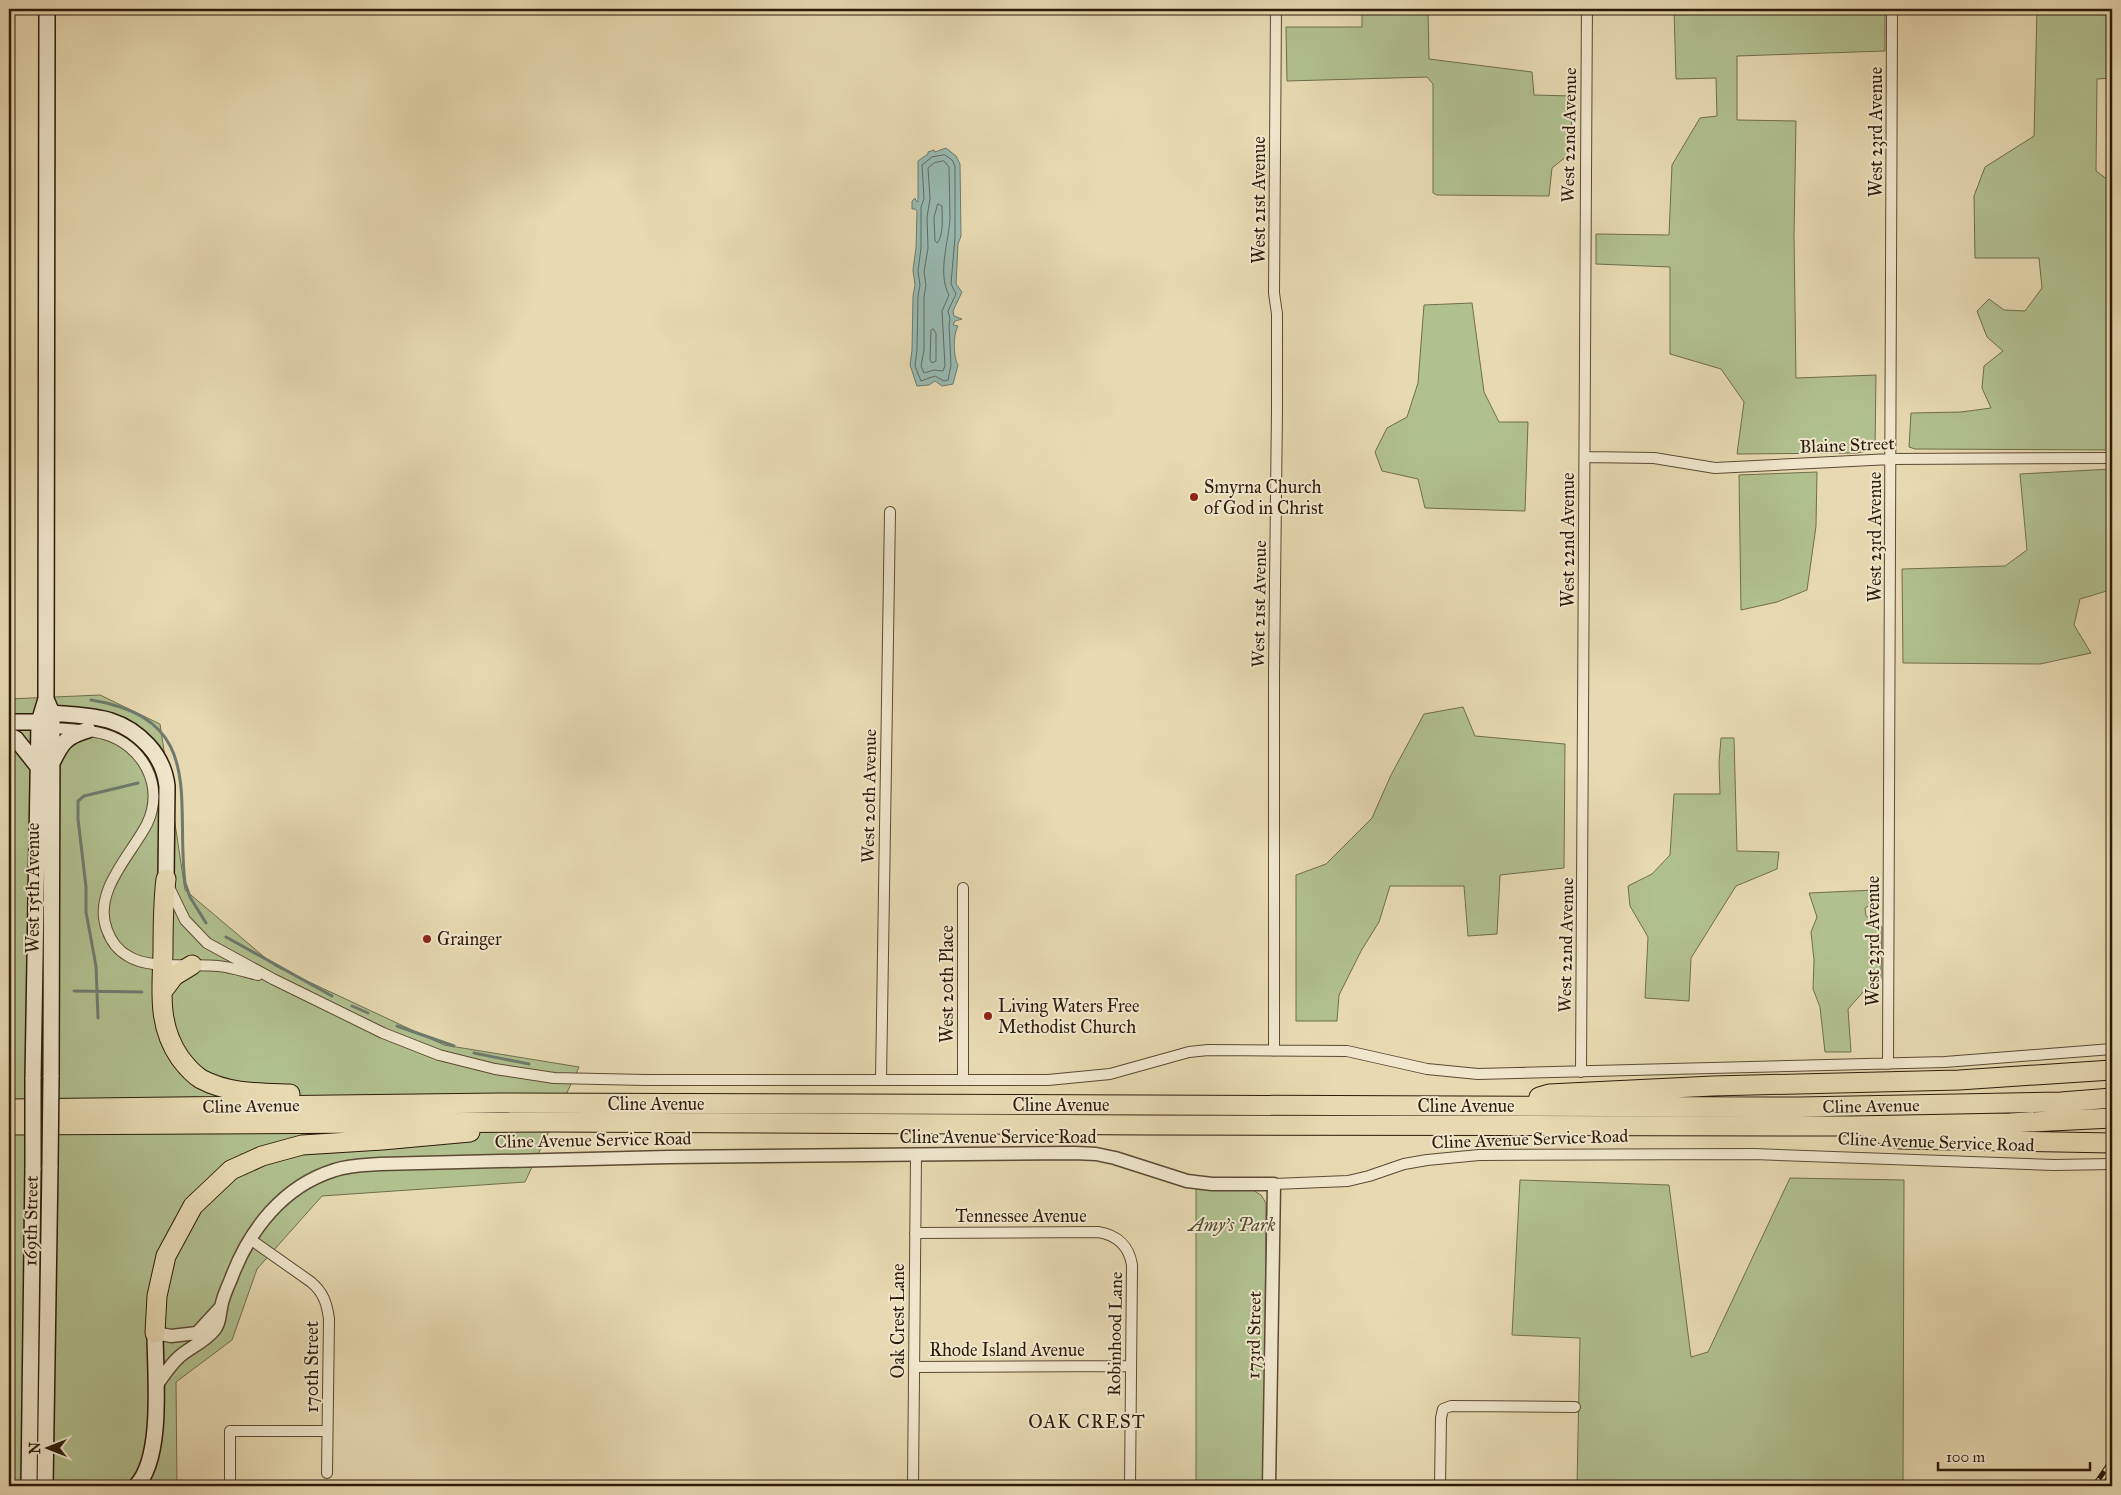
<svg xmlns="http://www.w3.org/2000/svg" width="2121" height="1495" font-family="'IM FELL Great Primer',serif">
<rect width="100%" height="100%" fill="#e7d9b1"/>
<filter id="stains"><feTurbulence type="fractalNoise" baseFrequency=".004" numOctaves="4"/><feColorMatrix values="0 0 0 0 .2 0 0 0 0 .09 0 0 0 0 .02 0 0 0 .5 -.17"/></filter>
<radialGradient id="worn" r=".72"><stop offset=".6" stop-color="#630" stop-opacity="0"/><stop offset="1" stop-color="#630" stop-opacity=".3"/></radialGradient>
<path fill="#b1c08f" stroke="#6f6e4c" d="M1362 9H1428L1429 59 1532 72 1534 95 1571 96 1572 152 1552 168 1549 196 1437 195 1433 193V84L1427 77 1287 81 1286 27H1362Z
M1674 9H1885V51L1737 56V120L1796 121 1794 235 1796 378 1876 375 1875 449 1857 453 1737 454 1744 402 1721 369 1670 354V267L1596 264V234L1669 235 1672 165 1700 118 1717 116 1716 78 1676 79Z
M2037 9H2112V78L2097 79 2096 171 2112 183V450L1915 449 1909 447 1911 413 1961 412 1991 408 1982 388 1984 366 2003 351 1987 337 1977 311 1989 299 2004 310 2025 311 2042 288 2039 258H1975L1974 196 1985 167 2034 136Z
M1472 303 1484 392 1499 422H1528L1525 511 1425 508 1418 479 1382 471 1375 452 1387 428 1407 417 1418 383 1424 305Z
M2111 469 2110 590 2080 599 2074 625 2091 653 2040 664 1903 663 1902 569 2005 566 2027 550 2020 474Z
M1817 472 1816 526 1807 590 1777 602 1741 610 1739 475Z
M100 695 160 724 185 890 275 966 444 1045 579 1067 525 1182 322 1196 257 1269 232 1340 176 1382 177 1486H9V699Z
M1463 707 1475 736 1565 744 1564 868 1500 875 1497 934 1468 936 1464 886H1390L1379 922 1361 951 1339 995 1337 1021H1296V875L1326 864 1372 818 1391 775 1424 714Z
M1721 738H1734L1737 851 1779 852 1777 869 1736 886 1691 958 1689 1001 1645 998 1648 937 1630 906 1628 886 1652 874 1670 855 1674 794H1720L1719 763Z
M1875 890V902L1865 908 1866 916 1882 927 1881 979 1865 990 1848 1009 1851 1052H1825L1820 1007 1813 989 1814 960 1811 932 1817 917 1809 893Z
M1790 1178 1904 1180 1903 1486H1577L1580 1338 1512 1335 1520 1180 1669 1185 1691 1357 1708 1352Z
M1196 1189 1253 1190 1261 1195 1266 1203 1264 1486H1196Z"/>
<path fill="#97b9b1" stroke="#6d7a6e" d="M946 148 956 156 960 164 961 236 958 244 956 284 962 292 953 311 954 316 962 319 955 321 953 325 958 326C953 334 953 357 958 365L953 384 942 386 935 381 929 385 917 386 910 365 912 350 913 296 915 285 913 270 916 248 917 211 915 209H912V201L915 198 916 201 918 202V161L928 154V152L934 150 935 152Z"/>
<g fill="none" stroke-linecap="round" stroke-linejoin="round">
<path stroke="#626a5e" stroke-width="1" d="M945 155 952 160 955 166V237L951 284 956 294 948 311 950 319 949 325 951 365 948 380 944 381 935 376 921 381 915 366 917 350 918 296 920 285 918 271 921 248V207L924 199 922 165 932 157Z
M944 161 949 167C949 184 950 201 950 218 949 241 937 273 949 295L942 311 945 366 943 371 934 370 924 373 921 366 924 350V297L926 285 924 272 928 248 927 217 930 199 928 168 934 163Z
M938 204 942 206C942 216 944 236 937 243L935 241 934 218Z
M933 329 936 333V361L932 363 930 360 931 331Z"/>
<path stroke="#6d7a6e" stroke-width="3" d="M91 700C207 719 175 798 185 883L190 897 206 923
M9 705 11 704
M226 937 332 996
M74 991 142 992
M352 1006 368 1013
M98 1018 96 966 86 912V887L78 819V801L84 796 138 783
M397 1026 454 1046
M474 1053 529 1064"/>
<defs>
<path id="minor" d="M1585 457 1654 458 1715 468 1891 459 2112 458
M46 725 51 728C69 729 87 729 104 734 143 745 165 786 147 824 131 855 92 892 107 930 111 941 117 950 128 956 149 970 192 963 218 966 231 967 245 972 258 975
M169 887 185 920 207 943 273 979 383 1033 439 1055 495 1069 554 1078 645 1080H1048L1110 1074 1189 1052 1208 1050 1347 1051 1427 1069 1478 1074 1945 1062 2112 1049
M963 888V1080
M1274 1051V672L1277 409V314L1274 293 1276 9
M1888 1064 1892 9
M1581 1072C1584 717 1584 363 1587 9
M881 1080 890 512
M1274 1184 1348 1181 1369 1176 1404 1164 1427 1160 1479 1155 1754 1154 2054 1165 2112 1164
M915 1233 1098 1232C1117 1235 1129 1246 1132 1265L1130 1486
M250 1239 311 1282C323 1292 327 1303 329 1319L327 1473
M914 1367 1131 1366
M230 1486V1431H327
M913 1486 916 1155
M1440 1486 1441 1418 1443 1409 1451 1406 1575 1407"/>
<path id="tertiary" d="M155 1333 171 1336 197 1333 220 1308
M155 1387C162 1378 170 1365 179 1357 190 1347 205 1342 215 1329 220 1322 219 1317 221 1308 222 1299 227 1288 231 1279 249 1230 283 1186 335 1170 349 1165 365 1165 380 1164L668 1157 1074 1153 1096 1154 1115 1158 1187 1181 1212 1184H1274L1269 1486"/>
<path id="secondary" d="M46 699 52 713 51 1077
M44 718 52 713C90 717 119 714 148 745 159 757 165 769 167 786L166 879
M9 722H39
M9 735 16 739 39 768
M53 761C62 742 67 736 88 730
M33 1079 39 722 46 699 47 9
M29 1486 33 1168
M45 1486 50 1166
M136 1486C164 1458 155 1372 155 1333"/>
<path id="motorway" d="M166 879C163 903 163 927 163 952 162 990 157 1025 180 1058 186 1066 193 1074 201 1079 229 1094 260 1093 290 1094
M162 992 174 976 192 965
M1539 1097 1549 1094 1713 1086 1959 1080 2112 1070
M9 1109 499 1103 1800 1107 2061 1102 2112 1098
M9 1125 550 1122 1149 1125 1852 1126 2010 1123 2112 1118
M1872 1131 1899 1139 2112 1143
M155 1333 157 1296 166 1256 193 1206 231 1170 262 1156 302 1145 382 1140 470 1132"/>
</defs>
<use href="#minor" stroke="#5c4a34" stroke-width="12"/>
<use href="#tertiary" stroke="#5c4a34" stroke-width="15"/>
<use href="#secondary" stroke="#2d1b0a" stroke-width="18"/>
<use href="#motorway" stroke="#2d1b0a" stroke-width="21"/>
<use href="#minor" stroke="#efe6cc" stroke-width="10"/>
<use href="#tertiary" stroke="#efe6cc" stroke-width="12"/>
<use href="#secondary" stroke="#efe6cc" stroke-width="15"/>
<use href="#motorway" stroke="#e7d9b1" stroke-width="19"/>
<defs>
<path id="rail" d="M2094 1486 2112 1460
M2103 1486 2112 1473"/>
</defs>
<use href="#rail" stroke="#2d1b0a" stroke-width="5"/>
<use href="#rail" stroke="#efe6cc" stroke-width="3" stroke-dasharray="9" stroke-linecap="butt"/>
<defs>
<path id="secondary-bridge" d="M50 1166 51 1077
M33 1168V1079"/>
</defs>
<use href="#secondary-bridge" stroke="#2d1b0a" stroke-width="18" stroke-linecap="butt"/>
<use href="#secondary-bridge" stroke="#efe6cc" stroke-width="15"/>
</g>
<g fill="#8f2418" stroke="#efe6cc" stroke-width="2">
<circle cx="1194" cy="497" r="5"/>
<circle cx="427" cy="939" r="5"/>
<circle cx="988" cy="1016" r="5"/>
</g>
<g text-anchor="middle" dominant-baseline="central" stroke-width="4" stroke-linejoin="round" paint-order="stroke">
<g font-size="18" fill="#2d1b0a" stroke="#efe6cc">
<text transform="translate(1876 132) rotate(-90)">West 23rd Avenue</text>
<text transform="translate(1569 135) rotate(-89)">West 22nd Avenue</text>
<text transform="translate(1259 200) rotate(-90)">West 21st Avenue</text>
<text transform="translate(1847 445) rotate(-2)">Blaine Street</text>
<text transform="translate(1875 537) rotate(-90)">West 23rd Avenue</text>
<text transform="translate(1568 540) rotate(-90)">West 22nd Avenue</text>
<text transform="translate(1259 604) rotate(-89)">West 21st Avenue</text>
<text transform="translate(869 796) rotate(-89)">West 20th Avenue</text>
<text transform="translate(33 888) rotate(-90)">West 15th Avenue</text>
<text transform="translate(1873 941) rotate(-90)">West 23rd Avenue</text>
<text transform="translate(1566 945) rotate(-89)">West 22nd Avenue</text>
<text transform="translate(947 984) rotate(-90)">West 20th Place</text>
<text x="656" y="1104">Cline Avenue</text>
<text x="1061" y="1105">Cline Avenue</text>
<text transform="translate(251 1106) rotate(-1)">Cline Avenue</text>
<text x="1466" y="1106">Cline Avenue</text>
<text transform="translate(1871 1106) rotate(-1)">Cline Avenue</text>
<text x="998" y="1137">Cline Avenue Service Road</text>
<text transform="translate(1530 1139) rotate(-2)">Cline Avenue Service Road</text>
<text transform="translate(593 1140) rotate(-1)">Cline Avenue Service Road</text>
<text transform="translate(1936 1142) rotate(2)">Cline Avenue Service Road</text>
<text x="1021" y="1216">Tennessee Avenue</text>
<text transform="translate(31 1221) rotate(-89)">169th Street</text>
<text transform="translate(898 1321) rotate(-90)">Oak Crest Lane</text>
<text transform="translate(1115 1334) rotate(-89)">Robinhood Lane</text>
<text transform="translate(1254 1335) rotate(-89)">173rd Street</text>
<text x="1007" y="1350">Rhode Island Avenue</text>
<text transform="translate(312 1367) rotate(-90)">170th Street</text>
</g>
<g font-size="18" fill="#2d1b0a" stroke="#efe6cc" text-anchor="start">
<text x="1204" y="487">Smyrna Church<tspan x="1204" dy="21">of God in Christ</tspan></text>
<text x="437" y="939">Grainger</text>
<text x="998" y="1006">Living Waters Free<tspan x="998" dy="21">Methodist Church</tspan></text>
</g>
<g font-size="18" font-style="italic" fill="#554d32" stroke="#efe6cc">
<text x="1232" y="1225">Amy's Park</text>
</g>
<g font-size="19" letter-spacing="1" fill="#2d1b0a" stroke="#efe6cc">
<text x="1087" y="1421">OAK CREST</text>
</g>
</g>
<rect width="2121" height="1495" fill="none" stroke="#e7d9b1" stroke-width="30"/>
<rect x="10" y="10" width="2101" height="1475" fill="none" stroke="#2d1b0a" stroke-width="2.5"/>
<rect x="15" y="15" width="2091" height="1465" fill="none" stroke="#2d1b0a"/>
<g transform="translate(48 1448) rotate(270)" stroke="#efe6cc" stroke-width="4" paint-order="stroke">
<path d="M0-4L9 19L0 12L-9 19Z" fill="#2d1b0a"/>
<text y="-8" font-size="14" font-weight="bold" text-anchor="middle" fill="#2d1b0a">N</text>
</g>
<path d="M1938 1462v8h152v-8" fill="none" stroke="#2d1b0a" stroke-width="2.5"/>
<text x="1946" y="1462" font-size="15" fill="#2d1b0a" stroke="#efe6cc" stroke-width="4" paint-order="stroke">100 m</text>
<rect width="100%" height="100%" filter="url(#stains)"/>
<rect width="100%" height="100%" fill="url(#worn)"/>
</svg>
